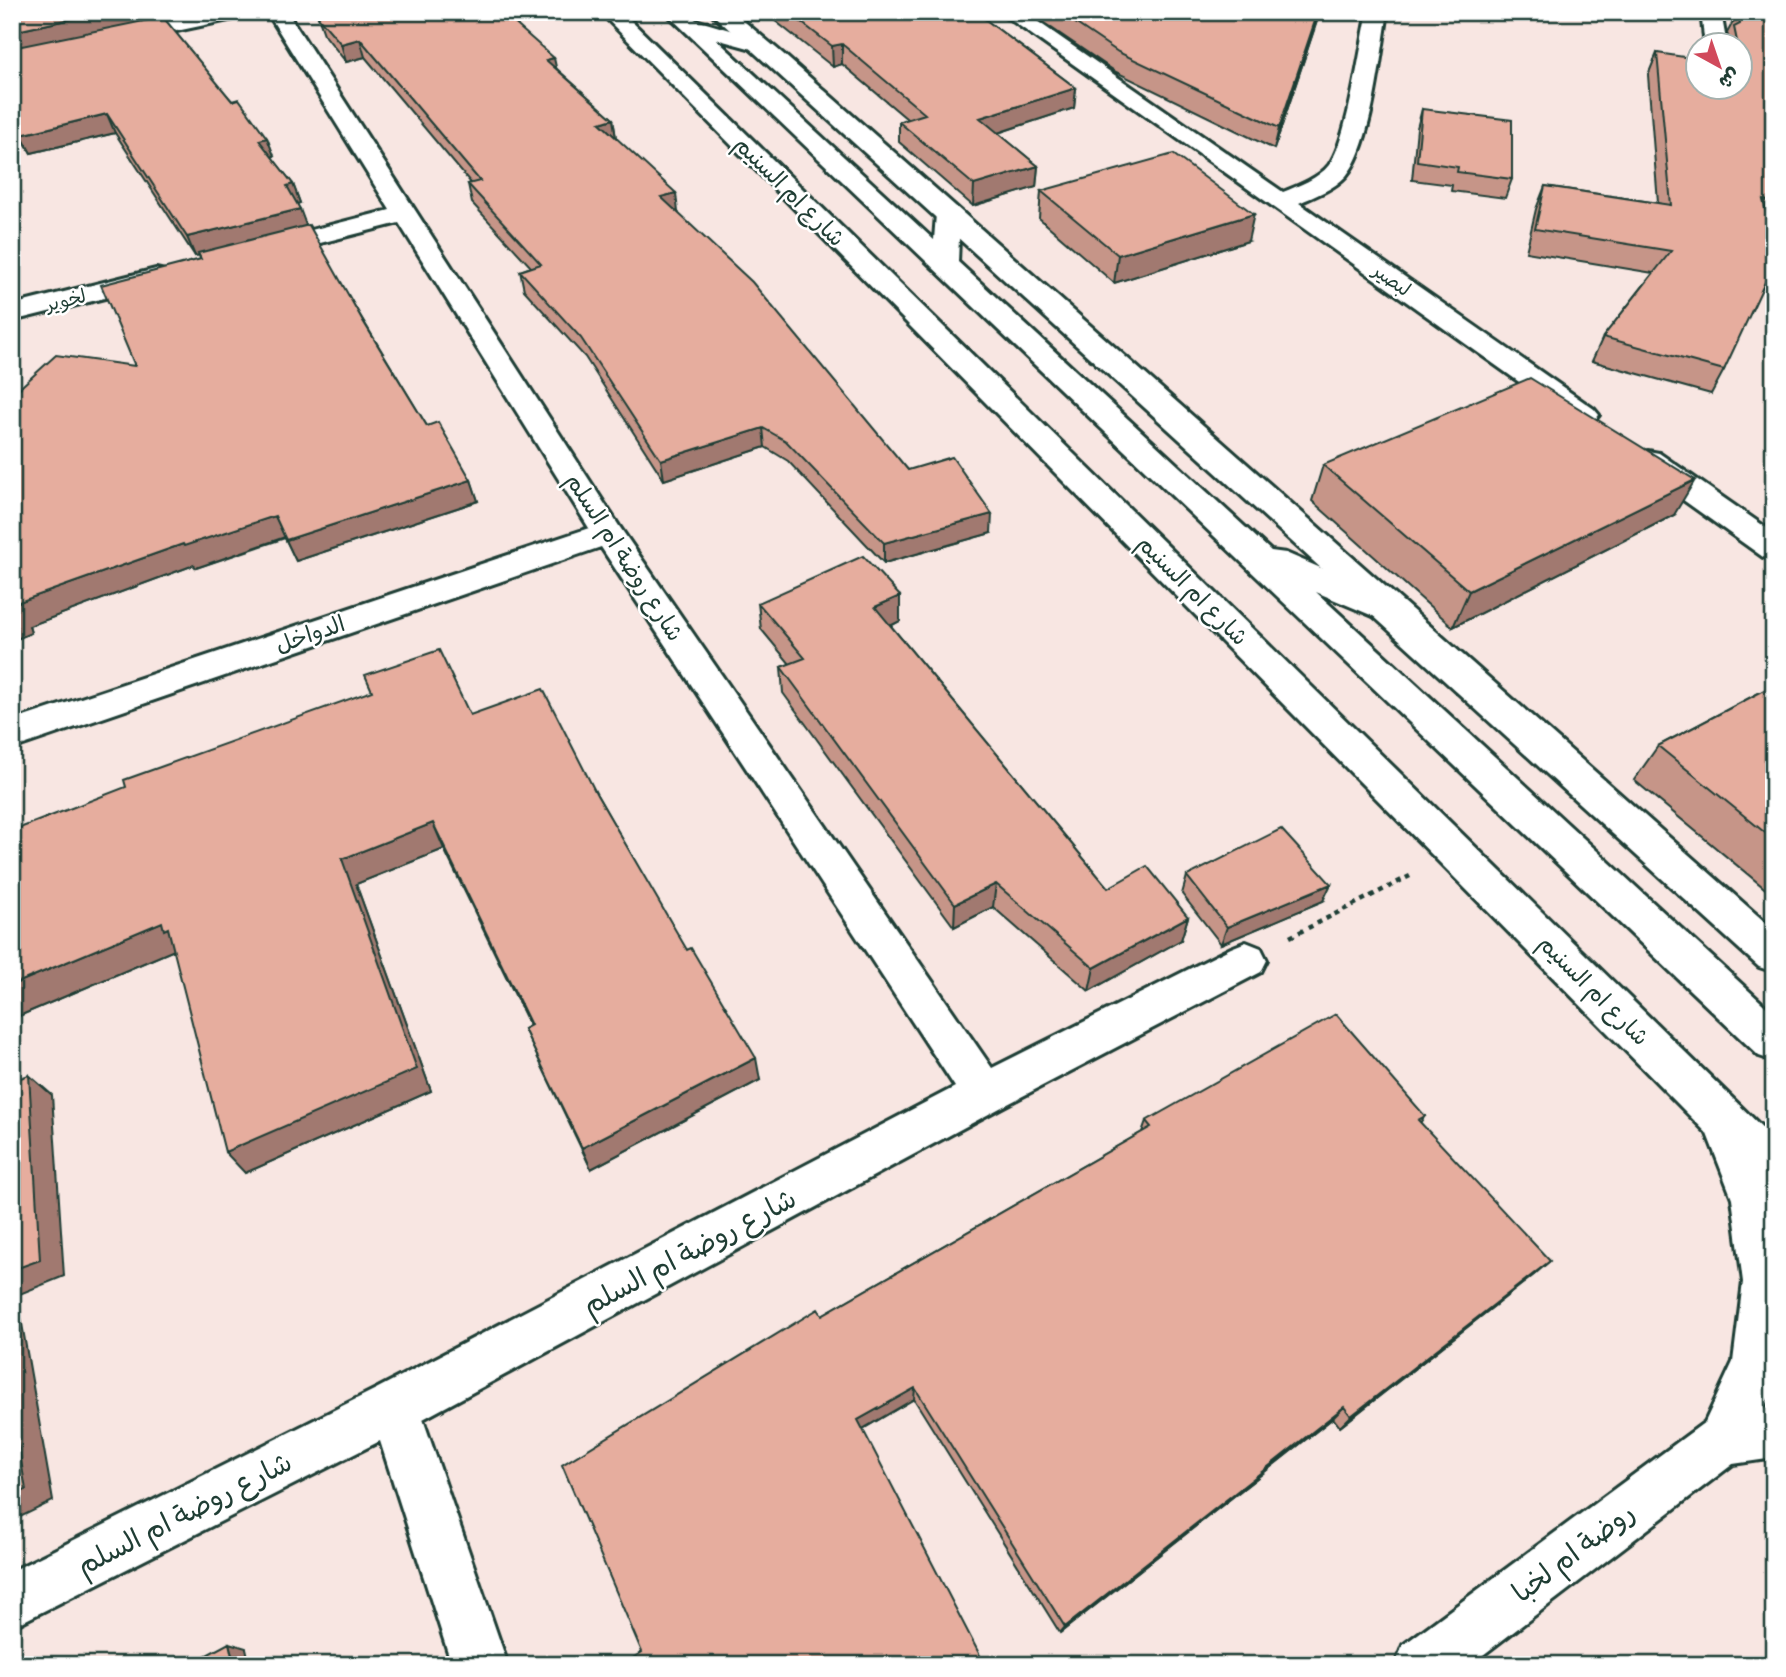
<svg xmlns="http://www.w3.org/2000/svg" width="1786" height="1677" font-family="Itim,'Playpen Sans Arabic',sans-serif">
<rect width="100%" height="100%" fill="#f8e6e2"/>
<filter id="ink" filterUnits="userSpaceOnUse"><feTurbulence type="fractalNoise" baseFrequency=".0143" numOctaves="2"/><feDisplacementMap in="SourceGraphic" scale="14" xChannelSelector="R" yChannelSelector="G"/><feConvolveMatrix kernelMatrix="1 2 1 2 8 2 1 2 1" color-interpolation-filters="sRGB"/></filter>
<g filter="url(#ink)">
<g fill="none" stroke-linecap="round" stroke-linejoin="round">
<defs>
<path id="street" d="M208 12H248L245 16 238 18 120 43 113 41 109 37 113 33Z
M267 12H287L619 526 992 1068 1231 948 1246 942 1261 948 1267 960 1261 972 1000 1108 423 1419 508 1665H452L380 1441 12 1627V1571L376 1389 955 1087 601 547 12 749V721L589 528 399 223 265 257 256 254 252 249 256 244 390 210Z
M710 12H733L782 53 1774 930V972L1759 967Z
M1000 12H1024L1283 192C1298 186 1319 178 1329 165 1348 139 1360 47 1368 12H1388C1381 52 1372 147 1346 176 1334 189 1315 196 1299 203L1594 409 1599 415 1594 421 1584 424 1574 421Z
M1701 12H1721L1727 46H1705Z
M156 269 165 271 169 277 165 283 12 321V305Z
M1648 451 1659 453 1774 533V560L1763 557 1637 467 1633 460 1637 453Z
M1724 1100 1740 1106 1774 1187V1387L1764 1408 1774 1406V1458L1733 1464 1470 1665H1395L1403 1645 1705 1422 1733 1362 1743 1282 1732 1198 1702 1121 1708 1106Z"/>
<path id="secondary" d="M600 12H622L1774 1139V1192L1758 1185Z
M665 12H687L696 20 763 40 767 44 763 48 756 50 716 39 934 240 936 214 939 209 948 207 957 209 960 214 958 262 1271 551 1286 553 1397 601 1402 609 1397 617 1385 621 1316 592 1774 1014V1061L1759 1056Z"/>
</defs>
<use href="#street" stroke="#1f3d34" stroke-width="6"/>
<use href="#secondary" stroke="#1f3d34" stroke-width="6"/>
<path stroke="#1f3d34" stroke-width="4.5" stroke-dasharray="5 5" stroke-linecap="butt" d="M1290 937 1410 876"/>
<use href="#street" fill="#fff" fill-rule="evenodd"/>
<use href="#secondary" fill="#fff" fill-rule="evenodd"/>
</g>
<path fill="#c69588" stroke="#1f3d34" stroke-width="2" d="M764 12H991L986 20 1076 88 1074 108 998 133 1038 166 1036 187 973 206 899 142V122L907 119 842 64 833 67Z
M991 12H1007L1006 20Z
M1028 12H1320L1274 149 1116 72Z
M1732 12H1774V227H1770L1724 370 1711 394 1592 361 1603 337 1653 273 1526 252 1536 209 1545 186 1658 203 1648 75 1657 53 1740 88V46H1726L1729 39 1727 33 1734 20Z
M318 17 517 26 557 69 613 119 616 138 678 212H677L908 470 991 533 884 563 788 461 765 447 664 480 585 357 524 290 520 271 531 267 472 203 468 184 471 183 365 57 346 62 324 34Z
M158 18 232 101 267 138 274 156 272 157 293 184 300 203 297 204 306 226 427 426 471 480 478 501 296 561 285 538 196 568 194 565 29 626 31 633 12 641 135 366 200 259 199 255 195 256 115 133 31 153 21 135Z
M1422 109 1512 179 1505 198 1451 191 1452 185 1412 180 1417 128Z
M1041 191 1248 241 1114 283 1039 218Z
M1323 465 1674 515 1453 627 1312 501Z
M900 596V621L891 626 1108 888 1188 917 1181 940 1089 991 993 907 954 927 783 693 781 667 790 664 761 629 758 603Z
M1774 685V896L1634 780 1658 746Z
M470 715 597 795 760 1080 591 1169 524 1029 530 1026 444 849 356 884 431 1091 245 1173 174 950 12 1019Z
M1187 876 1323 901 1221 944 1182 894Z
M1425 1116 1420 1123 1535 1274 1340 1427 1333 1418 1060 1633 914 1399 863 1429 642 1652 822 1315 1142 1132 1146 1121Z"/>
<path fill="#a1796f" stroke="#1f3d34" stroke-width="2" d="M103 12H155L158 19 12 51V32Z
M506 12H515L518 28 503 13Z
M979 12H991L977 34 978 14Z
M1318 12H1320L1274 149 1279 128Z
M360 39 365 57 346 62 341 44Z
M842 44V64L833 67 832 46Z
M554 58 558 76 546 60Z
M1076 88 1074 108 979 139 980 118Z
M107 114 115 133 31 153 21 135Z
M613 119 616 138 600 123Z
M267 138 274 156 266 159 259 140Z
M1038 166 1036 187 973 206 974 185Z
M293 184 300 203 294 205 287 186Z
M676 193 678 212 664 216 661 197Z
M300 209 307 228 195 256 187 237Z
M1254 214 1248 241 1114 283 1118 255Z
M763 428 765 447 664 480 661 460Z
M471 480 478 501 296 561 286 540Z
M1695 480 1674 515 1453 627 1469 591Z
M992 514 991 533 884 563V543Z
M275 516 285 537 196 568 194 565 29 626 31 633 12 641V613L13 604 183 544Z
M900 596V621L876 633 875 607Z
M433 823 444 849 356 884 431 1091 245 1173 225 1152 342 859Z
M996 884 993 907 954 927 955 904Z
M1331 884 1323 901 1221 944 1227 927Z
M1188 917 1181 940 1089 991 1094 968Z
M162 922 168 928 179 948 12 1019V985Z
M756 1058 760 1080 591 1169 582 1148Z
M29 1075 52 1095 64 1276 17 1295 53 1501 12 1521V1270Z
M1550 1261 1535 1274 1340 1427 1351 1416Z
M915 1388 914 1399 859 1431 858 1420Z
M1344 1407 1333 1418 1060 1633 1065 1627Z
M229 1643 246 1648 250 1665H234Z"/>
<path fill="#e6ad9e" stroke="#1f3d34" stroke-width="2" d="M12 12H103L12 32Z
M321 12H506L503 13 554 58 546 60 613 119 600 123 676 193 661 197 752 282 908 470 952 457 992 514 884 543 786 441 763 428 661 460 581 338 520 271 541 264 468 184 480 181 360 39 341 44 318 17Z
M788 12H979L978 14 1076 88 980 118 1038 166 974 185 899 122 925 114 842 44 832 46Z
M1059 12H1318L1279 128 1118 52Z
M1738 12H1774V202L1763 200 1774 243V263L1724 370 1603 337 1671 251 1535 229 1545 186 1671 205 1657 53 1698 59V88H1740V66H1742L1740 58V46H1738L1734 27 1740 24Z
M163 17 232 101 239 99 267 138 259 140 293 184 287 186 300 209 187 237 107 114 21 135 12 115V48Z
M1422 109 1512 120V179L1457 172 1458 167 1417 161Z
M1173 154 1254 214 1118 255 1041 191Z
M309 225 363 321 427 426 438 422 471 480 286 540 275 516 184 546 183 544 13 604 16 612 12 613V395L56 355 135 366 101 285 201 259 198 253Z
M1530 378 1695 480 1469 591 1323 465Z
M863 556 900 596 875 607 1108 888 1147 866 1188 917 1094 968 996 884 955 904 781 667 805 658 758 603Z
M439 650 470 715 543 689 597 795 687 950 691 948 756 1058 582 1148 524 1029 531 1025 433 823 342 859 417 1069 225 1152 168 928 164 930 162 922 12 985V831L126 787 124 780 372 691 365 675Z
M1774 685V840L1658 746Z
M1281 829 1331 884 1227 927 1187 876Z
M1336 1014 1425 1116 1418 1120 1550 1261 1351 1416 1344 1407 1065 1627 915 1388 858 1420 985 1665H622L642 1652 562 1465 818 1309 822 1315 1151 1127 1146 1121Z
M29 1075 40 1260 12 1270V1081Z
M12 1408 26 1490 12 1496Z
M229 1643 234 1665H188Z"/>
</g>
<g text-anchor="middle" dominant-baseline="central" stroke-width="5" stroke-linejoin="round" paint-order="stroke">
<g font-size="19" fill="#1f3d34" stroke="#fff">
<text transform="translate(1392 280) rotate(35)">لبصير</text>
<text transform="translate(66 300) rotate(-14)">لخوير</text>
</g>
<g font-size="23" fill="#1f3d34" stroke="#fff">
<text transform="translate(790 191) rotate(45)">شارع ام السنيم</text>
<text transform="translate(625 557) rotate(57)">شارع روضة ام السلم</text>
<text transform="translate(1193 590) rotate(45)">شارع ام السنيم</text>
<text transform="translate(310 634) rotate(-19)">الدواخل</text>
<text transform="translate(1594 990) rotate(45)">شارع ام السنيم</text>
</g>
<g font-size="28" fill="#1f3d34" stroke="#fff">
<text transform="translate(689 1251) rotate(-28)">شارع روضة ام السلم</text>
<text transform="translate(184 1513) rotate(-27)">شارع روضة ام السلم</text>
<text transform="translate(1573 1552) rotate(-37)">روضة ام لخبا</text>
</g>
</g>
<rect width="1786" height="1677" fill="none" stroke="#fff" stroke-width="42"/>
<rect x="21" y="21" width="1744" height="1635" fill="none" stroke="#1f3d34" stroke-width="2.5" filter="url(#ink)"/>
<g transform="translate(1719 66) rotate(140)"><circle r="33" fill="#ffffff" stroke="#a5b1ae" stroke-width="2"/>
<path d="M0-5L12 26L0 18L-12 26Z" fill="#d1495b"/>
<text y="-10" font-size="19" font-weight="bold" text-anchor="middle" fill="#1f3d34">ش</text>
</g>
</svg>
